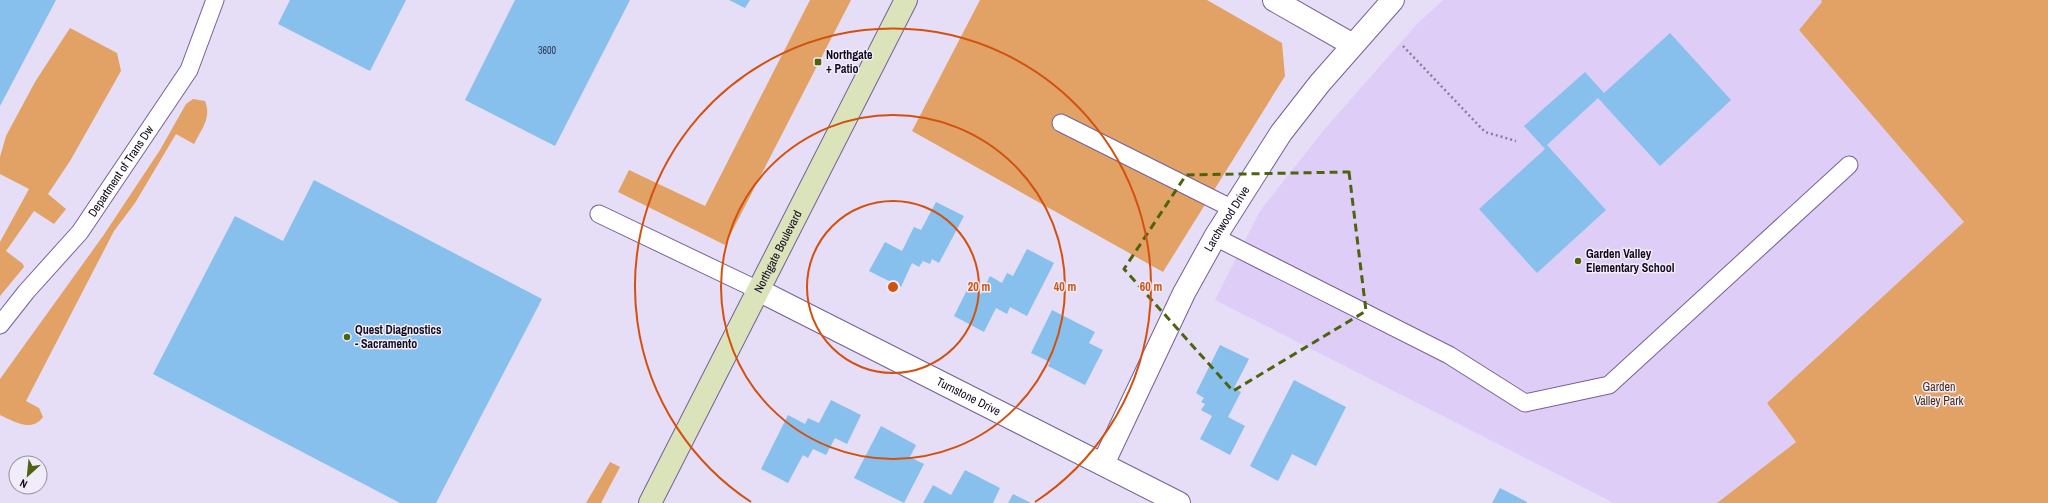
<svg xmlns="http://www.w3.org/2000/svg" width="2048" height="503" font-family="'Archivo Narrow',sans-serif">
<rect width="100%" height="100%" fill="#e6ddf6"/>
<path fill="#decef7" d="M1443 0H1821L1822 2 1799 30 1965 222 1767 403 1796 442 1717 503H1614L1215 300 1260 211 1323 131 1416 25Z"/>
<path fill="#e2a165" d="M810 0H851L725 245 618 192 629 170 705 206Z
M980 0H1207L1282 43 1285 76 1163 272 912 131Z
M1821 0H2048V503H1717L1796 442 1767 403 1964 222 1799 30 1822 2Z
M70 28 117 53 121 71 70 161 48 194 66 209 54 224 34 211 6 251 23 264 24 267 0 296V242L29 189 0 174V157L6 136 35 82Z
M193 99 205 101C212 118 201 130 194 144L176 134 135 203 114 231 26 401 39 408 43 417C32 433 13 421 0 415V379L103 236 160 150 186 104Z
M610 462 620 467 601 503H586Z"/>
<path fill="#87c0ed" d="M0 0H56L0 106Z
M290 0H406L370 71 278 24Z
M515 0H630L555 146 465 100Z
M729 0H750L745 8Z
M1670 33 1731 100 1660 166 1598 98 1547 145 1606 210 1537 273 1479 209 1545 149 1524 126 1585 72 1604 93Z
M314 180 542 299 436 503H400L153 374 235 216 283 241Z
M936 202 964 216 939 263 932 259 930 264 923 261 919 267 912 263 901 287 869 271 885 242 902 251 914 227 921 230Z
M1027 249 1054 263 1027 316 1010 307 1007 314 996 308 984 332 954 316 968 288 981 294 990 276 1002 283 1007 273 1013 276Z
M1052 310 1095 332 1089 343 1103 350 1085 385 1048 366 1050 362 1031 353Z
M1220 345 1249 359 1234 388 1241 392 1228 417 1245 426 1230 455 1200 439 1212 416 1201 410 1205 404 1201 402 1204 398 1196 393Z
M1294 380 1346 407 1316 466 1292 454 1278 481 1250 466Z
M831 400 861 415 847 444 835 438 826 455 813 449 808 458 803 455 788 483 761 469 788 415 805 424 808 418 819 423Z
M881 426 916 445 910 457 924 464 904 503 854 478Z
M965 470 1000 488 993 503H923L933 485 951 495Z
M1500 488 1527 502V503H1492Z
M1013 494 1031 503H1008Z"/>
<g fill="none" stroke-linecap="round" stroke-linejoin="round">
<defs>
<g id="service">
<path d="M1061 123 1233 209"/>
<path d="M599 214 758 290"/>
<path d="M1215 237 1449 355 1525 403 1609 385 1849 165"/>
<path id="s1" d="M0 325 26 292 80 232 189 70 215 0"/>
</g>
<g id="minor">
<path d="M1274 0 1353 45"/>
<path id="s2" d="M758 290 1179 503"/>
<path id="s3" d="M1103 464 1184 293 1215 237 1281 133 1320 83 1393 0"/>
</g>
<g id="secondary">
<path id="s4" d="M650 503 906 0"/>
</g>
</defs>
<use href="#service" stroke="#776096" stroke-width="19"/>
<use href="#minor" stroke="#776096" stroke-width="24"/>
<use href="#secondary" stroke="#776096" stroke-width="24"/>
<path stroke="#877d94" stroke-width="2.5" stroke-dasharray="2 3" stroke-linecap="butt" d="M1403 46 1485 132 1516 141"/>
<use href="#service" stroke="#fff" stroke-width="17"/>
<use href="#minor" stroke="#fff" stroke-width="22"/>
<use href="#secondary" stroke="#dae3ba" stroke-width="22"/>
</g>
<path fill="none" stroke="#4e630d" stroke-width="3" stroke-dasharray="8 5" stroke-linejoin="round" d="M1349 172 1366 311 1233 391 1124 269 1186 175Z"/>
<g fill="none" stroke="#d3510e" stroke-width="2">
<circle cx="893" cy="287" r="86"/>
<circle cx="893" cy="287" r="172"/>
<path d="M751 502A258 258 0 1 1 1035 502"/>
</g>
<g fill="#4e630d" stroke="#f1ecf9" stroke-width="1.5">
<rect x="814" y="58" width="8" height="8" rx="2"/>
<circle cx="1578" cy="261" r="4"/>
<circle cx="347" cy="337" r="4"/>
</g>
<g text-anchor="middle" dominant-baseline="central" stroke-width="3" stroke-linejoin="round" paint-order="stroke">
<g font-size="10" fill="#303752">
<text x="547" y="50">3600</text>
</g>
<g font-size="12" font-weight="bold" fill="#13091e" stroke="#f1ecf9" text-anchor="start">
<text x="826" y="55">Northgate<tspan x="826" dy="14">+ Patio</tspan></text>
<text x="1586" y="254">Garden Valley<tspan x="1586" dy="14">Elementary School</tspan></text>
<text x="355" y="330">Quest Diagnostics<tspan x="355" dy="14">- Sacramento</tspan></text>
</g>
<g font-size="12" fill="#13091e" stroke="#f1ecf9">
<text stroke="none"><textPath href="#s1" startOffset="196">Department of Trans Dw</textPath></text>
<text stroke="none"><textPath href="#s3" startOffset="275">Larchwood Drive</textPath></text>
<text stroke="none"><textPath href="#s4" startOffset="282">Northgate Boulevard</textPath></text>
<text stroke="none"><textPath href="#s2" startOffset="236">Turnstone Drive</textPath></text>
</g>
<g font-size="12" fill="#492d12" stroke="#f1ecf9">
<text x="1939" y="387">Garden<tspan x="1939" dy="14">Valley Park</tspan></text>
</g>
</g>
<circle cx="893" cy="287" r="6" fill="#d3510e" stroke="#f1ecf9" stroke-width="2"/>
<g font-size="12" text-anchor="middle" font-weight="bold" fill="#d3510e" stroke="#f1ecf9" stroke-width="3" stroke-linejoin="round" paint-order="stroke">
<text x="979" y="291">20 m</text>
<text x="1065" y="291">40 m</text>
<text x="1151" y="291">60 m</text>
</g>
<g transform="translate(28 475) rotate(207)"><circle r="19" fill="#f1ecf9" stroke="#9891a1"/>
<path d="M0-3L7 15L0 10L-7 15Z" fill="#4e630d"/>
<text y="-6" font-size="11" font-weight="bold" text-anchor="middle" fill="#13091e">N</text>
</g>
</svg>
